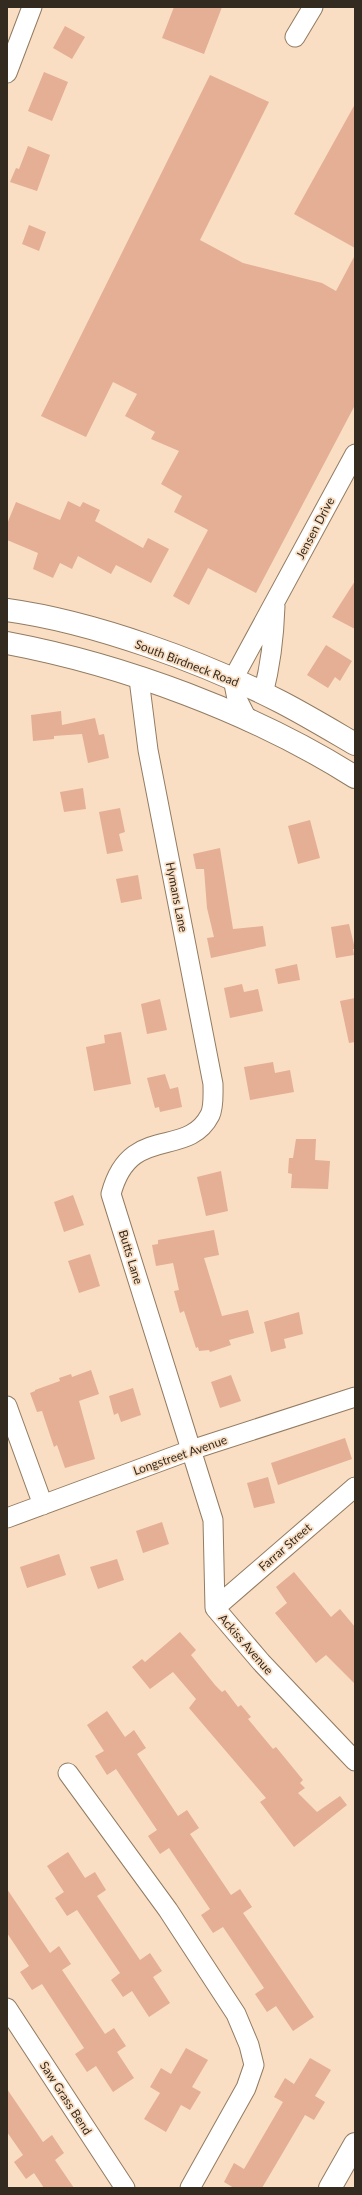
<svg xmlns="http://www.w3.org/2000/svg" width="362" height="2195" font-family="Lato,sans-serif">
<rect width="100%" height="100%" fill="#f9dec3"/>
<path fill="#e4af94" d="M174 7H222L204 54 162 38Z
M65 26 85 37 72 59 53 48Z
M44 72 68 82 52 121 28 111Z
M210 75 269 102 200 240 243 263 322 283 336 291 355 255V405L256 593 208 568 189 605 173 596 208 530 174 512 182 496 161 484 179 451 151 439 155 432 125 416 137 394 113 382 86 437 41 416Z
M355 104V248L294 214Z
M28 146 50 155 37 191 10 182 16 168 19 169Z
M29 225 46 232 39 251 22 244Z
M68 501 80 507 83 502 100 510 95 521 143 548 148 538 169 549 151 583 116 565 111 574 78 556 72 569 60 563 53 578 33 569 38 553 7 540V524L16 502 60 520Z
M355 581V629L332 617Z
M326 645 352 661 340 681 335 677 328 688 307 675Z
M61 711 62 725 95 718 99 735 104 734 109 758 88 763 82 734 54 736V739L33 741 31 715Z
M83 788 86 809 64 812 60 792Z
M120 808 125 832 119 834 123 851 107 854 99 812Z
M310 820 320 858 298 864 288 826Z
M220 848 233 929 263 926 266 946 211 958 207 938 214 937 207 908 204 869H196L193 854Z
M138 875 142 899 121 903 116 879Z
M349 924 355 949H353L354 955 336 958 331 927Z
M297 964 300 980 278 984 275 969Z
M242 984 244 992 258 989 263 1011 230 1018 224 988Z
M355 998V1042L349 1043 340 1001Z
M160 999 167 1030 147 1034 141 1004Z
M121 1032 131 1084 94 1091 86 1047 105 1043 104 1035Z
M273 1062 275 1073 290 1070 294 1092 250 1100 244 1067Z
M165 1074 170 1089 178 1087 182 1107 160 1112 159 1107 155 1108 147 1078Z
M296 1139H316L315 1160 330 1161 328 1189 291 1188 292 1174 288 1173 289 1158H293Z
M221 1171 228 1211 206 1216 197 1177Z
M73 1195 84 1225 64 1232 54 1202Z
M214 1230 219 1255 204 1258 222 1316 248 1310 254 1333 229 1340 231 1345 210 1352 209 1350 199 1351 198 1347 196 1348 184 1311 180 1313 174 1291 179 1290 173 1263 156 1266 152 1245 158 1244V1240Z
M90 1254 100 1286 79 1293 68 1261Z
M299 1312 303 1334 284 1339 286 1348 271 1352 264 1322Z
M91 1370 99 1394 79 1401 95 1459 65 1468 57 1445 54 1447 42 1411 37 1412 30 1393 35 1391V1390L60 1381 59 1378 71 1374 72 1377Z
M231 1375 241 1401 220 1408 211 1382Z
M133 1388 141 1415 121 1422 118 1413 114 1415 109 1396Z
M345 1438 352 1459 278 1485 271 1463Z
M268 1477 275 1503 254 1508 247 1483Z
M162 1522 169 1544 143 1553 136 1531Z
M59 1554 66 1575 27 1588 20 1567Z
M117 1559 124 1580 98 1589 90 1567Z
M294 1572 331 1617 340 1609 355 1627V1684L326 1655 316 1663 275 1613 287 1603 276 1587Z
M180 1632 196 1650 191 1655 215 1685 222 1692 225 1690 238 1707 241 1705 251 1717 248 1719 273 1749 276 1747 303 1780 300 1783 305 1788 298 1793 317 1812 340 1796 347 1805 294 1847 260 1802 266 1798 189 1708 196 1699 173 1672 150 1689 132 1667 142 1659 145 1662Z
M107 1711 125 1737 134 1730 146 1748 137 1754 178 1816 187 1810 199 1828 190 1834 231 1895 240 1889 252 1907 243 1913 314 2017 293 2031 276 2006 267 2012 255 1994 264 1988 223 1927 213 1933 201 1915 210 1909 169 1848 160 1854 148 1836 157 1830 116 1769 107 1775 95 1756 104 1751 87 1725Z
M68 1852 85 1878 95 1872 106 1890 97 1896 140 1960 150 1953 162 1971 153 1977 170 2003 149 2017 132 1991 123 1997 111 1980 120 1973 77 1910 67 1916 55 1898 64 1892 47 1866Z
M7 1889 50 1953 59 1946 71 1964 62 1970 105 2034 114 2028 126 2046 117 2052 134 2078 113 2092 96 2066 87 2072 75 2054 84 2048 42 1984 32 1990 20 1972 29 1966 7 1933Z
M186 2048 208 2060 192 2087 201 2092 190 2110 181 2105 166 2132 144 2119 160 2093 150 2087 161 2068 171 2074Z
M310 2058 331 2070 315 2096 325 2102 314 2120 305 2115 262 2188H234L224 2182 234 2163 244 2169 283 2102 274 2097 285 2078 294 2084Z
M7 2089 43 2142 52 2135 64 2153 55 2160 74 2188H44L34 2173 26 2179 14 2162 23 2155 7 2132Z"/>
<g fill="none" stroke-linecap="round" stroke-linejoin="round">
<defs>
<path id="minor" d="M295 37 313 7
M7 73 32 7
M139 679 148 750 213 1084C213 1093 214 1107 210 1115 187 1160 130 1122 111 1194L213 1520 215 1608 261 1662 355 1761
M263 694C271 664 274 636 275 606
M248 721 237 699 233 679 355 454
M7 1406 43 1505
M7 1518 191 1450 355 1397
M215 1608 355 1487
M68 1773 168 1910 236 2014 249 2045 254 2065 246 2088 190 2188
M7 2008 125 2188"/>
<path id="major" d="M7 610C94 622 203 662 281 702 306 715 331 730 355 744
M7 643C124 665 254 713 355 777
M330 2188 355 2144"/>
</defs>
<use href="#minor" stroke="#927b61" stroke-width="21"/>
<use href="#major" stroke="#927b61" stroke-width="24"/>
<use href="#minor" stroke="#fff" stroke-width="19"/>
<use href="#major" stroke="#fff" stroke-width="22"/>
</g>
<g text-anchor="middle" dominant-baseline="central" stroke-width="3.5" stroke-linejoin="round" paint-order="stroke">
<g font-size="12" fill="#342b20" stroke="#f9dec3">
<text transform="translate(315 528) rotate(-62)">Jensen Drive</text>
<text transform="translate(187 663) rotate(21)">South Birdneck Road</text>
<text transform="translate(177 897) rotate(79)">Hymans Lane</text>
<text transform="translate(131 1257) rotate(73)">Butts Lane</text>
<text transform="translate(180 1455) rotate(-19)">Longstreet Avenue</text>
<text transform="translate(285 1547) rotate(-41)">Farrar Street</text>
<text transform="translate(246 1644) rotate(49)">Ackiss Avenue</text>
<text transform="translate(66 2098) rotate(57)">Saw Grass Bend</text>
</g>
</g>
<rect width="362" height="2195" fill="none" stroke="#342b20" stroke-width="16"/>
</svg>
